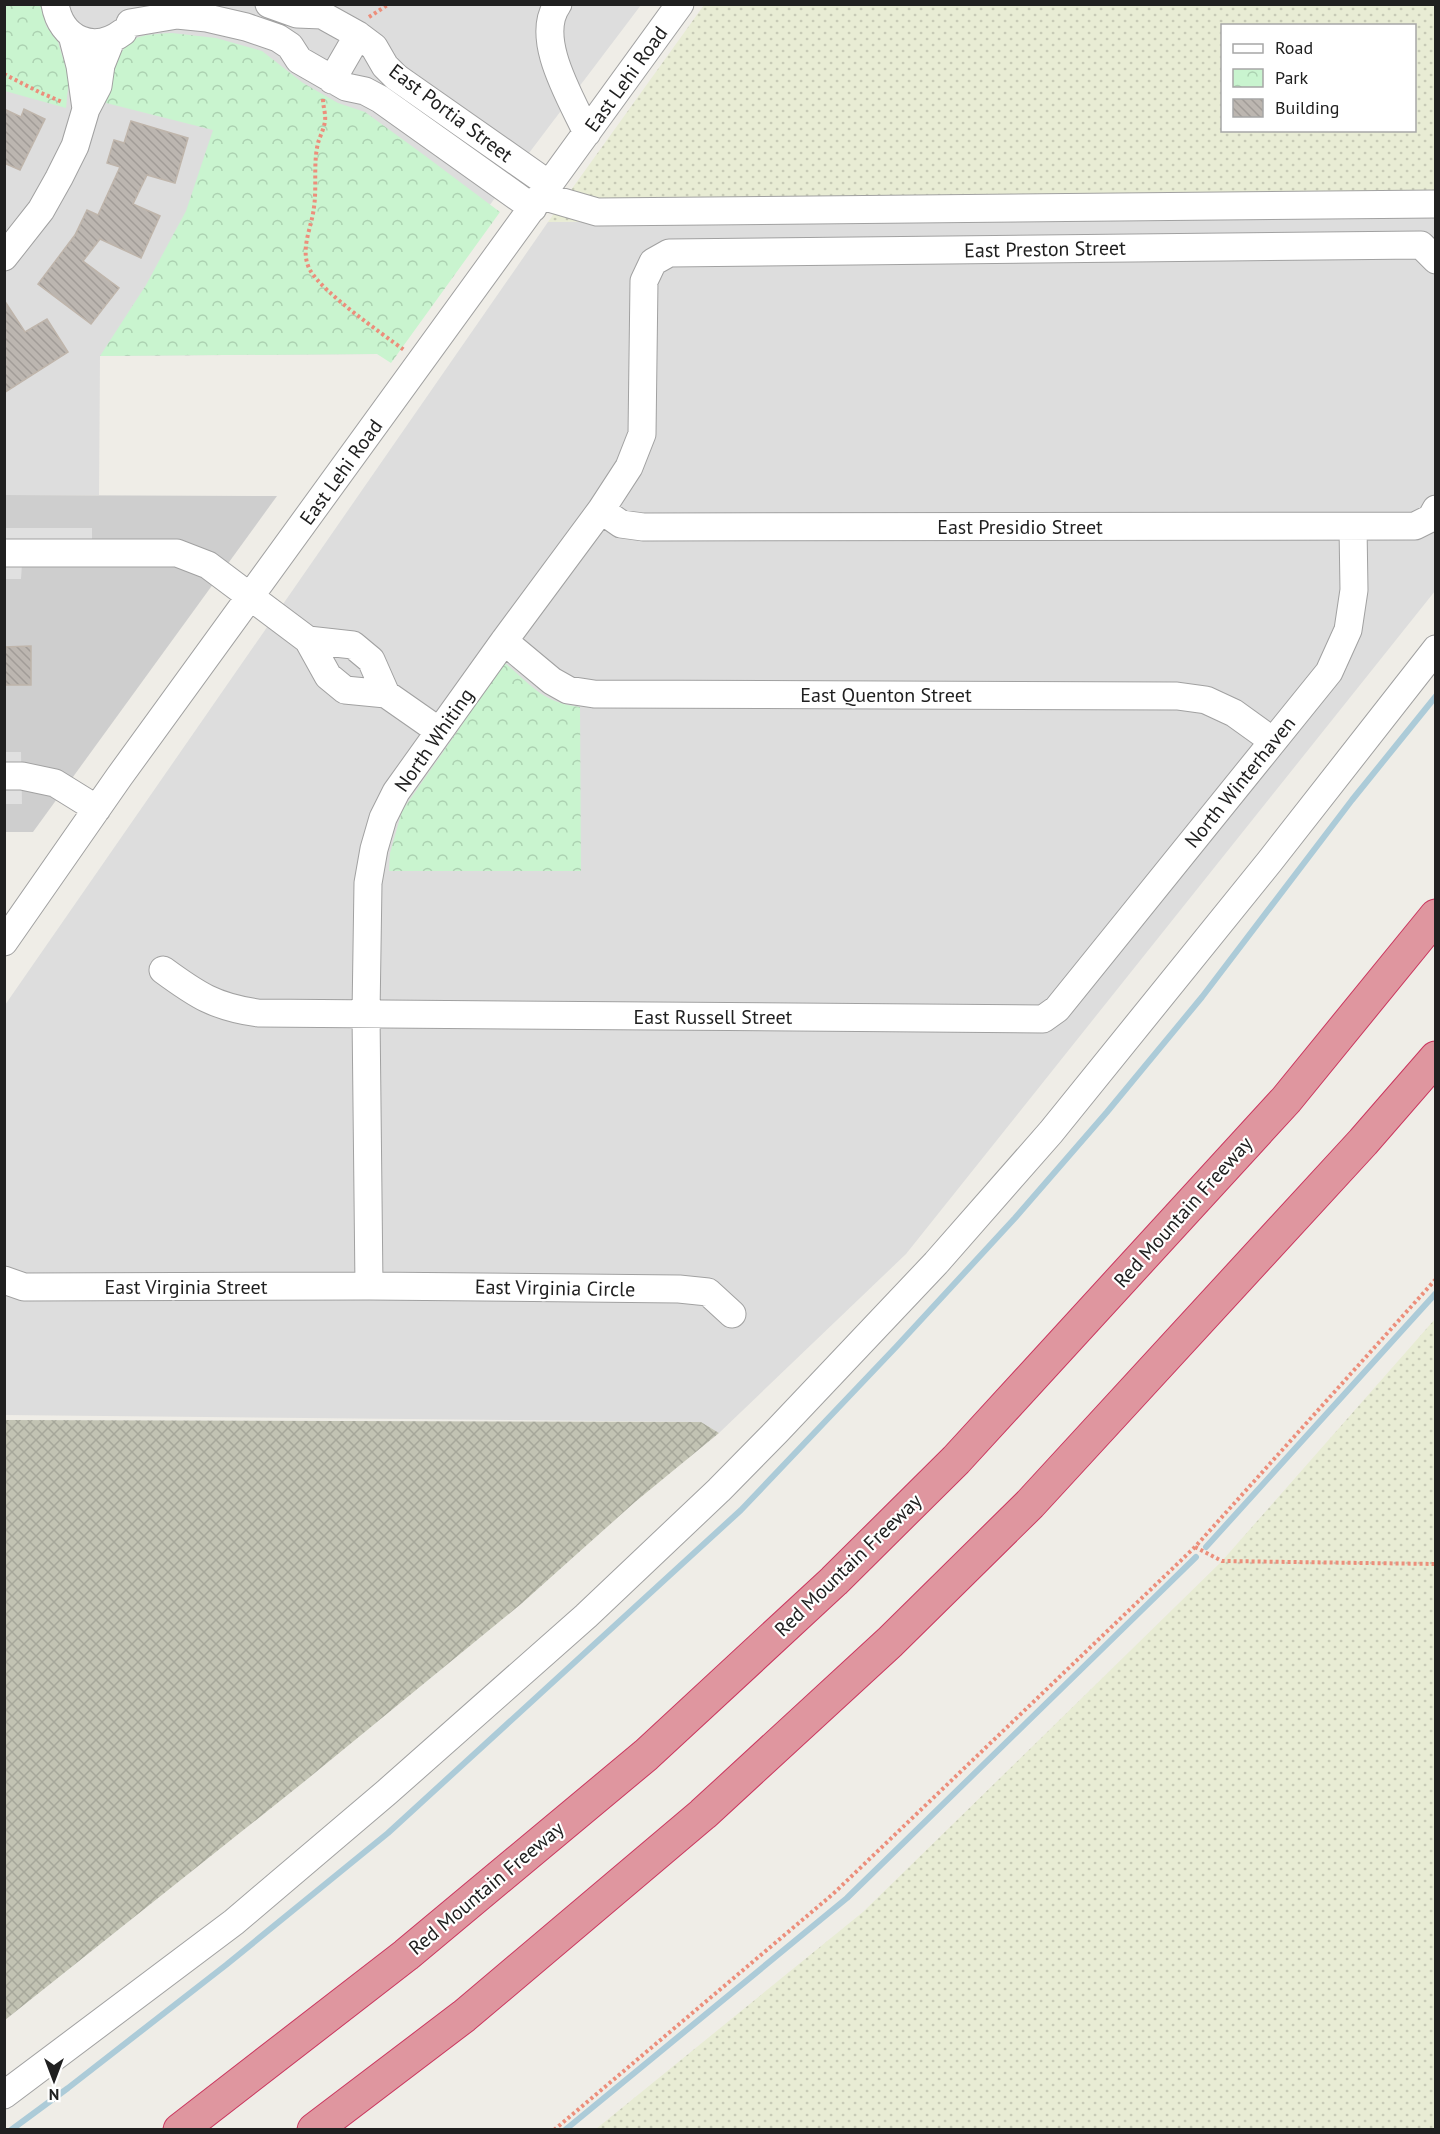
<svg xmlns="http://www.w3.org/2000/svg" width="1440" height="2134" font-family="'PT Sans',sans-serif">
<defs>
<pattern id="construction-cross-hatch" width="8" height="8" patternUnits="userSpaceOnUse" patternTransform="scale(1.5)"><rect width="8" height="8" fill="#c2c3b3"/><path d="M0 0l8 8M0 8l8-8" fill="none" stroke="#a6a79a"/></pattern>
<pattern id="farmland-dots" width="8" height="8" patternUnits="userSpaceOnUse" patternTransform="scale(1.5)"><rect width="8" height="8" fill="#e8ecd4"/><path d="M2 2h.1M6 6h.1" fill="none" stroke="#c7cab6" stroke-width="1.8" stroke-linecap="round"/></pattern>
<pattern id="park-crowns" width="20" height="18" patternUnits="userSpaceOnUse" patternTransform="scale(1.5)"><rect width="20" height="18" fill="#c9f4cf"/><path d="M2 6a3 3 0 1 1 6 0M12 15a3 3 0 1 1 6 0" fill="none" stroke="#acd1b1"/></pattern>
<pattern id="building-back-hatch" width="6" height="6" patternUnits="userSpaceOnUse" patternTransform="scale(1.5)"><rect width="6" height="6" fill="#bcb6b0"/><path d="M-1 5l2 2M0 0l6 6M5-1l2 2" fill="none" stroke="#a19c97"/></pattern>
</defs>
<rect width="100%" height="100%" fill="#efede7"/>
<path fill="#ddd" d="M5 5H641L377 354 100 356 99 495H5Z
M1435 213V591L906 1254 719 1433 701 1422 5 1415V1005L548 222Z"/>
<path fill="#cecece" d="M5 495 277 496 33 832H5Z"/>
<path fill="url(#construction-cross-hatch)" d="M5 1420 701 1422 719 1433 635 1502 521 1604 305 1781 5 2020Z"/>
<path fill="url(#farmland-dots)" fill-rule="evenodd" d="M704 5H1435V213L548 222ZM1222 26H1414V130H1222Z
M1435 1319V2129H596L863 1912 1222 1561Z"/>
<path fill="url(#park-crowns)" d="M4 5H41L46 26 58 42 69 78 66 108 5 91Z
M172 33 216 38 262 51 303 83 338 103 365 112 424 155 500 212 391 363 377 354 100 356 146 285 186 211 213 130 106 103C107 92 111 82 114 71 125 35 137 35 172 33Z
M505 663C532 686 543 703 580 707L581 871H389L390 853 402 811Z"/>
<path fill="#e0e0e0" d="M4 528H92V564H22L21 579H5Z
M4 752H21L22 804H5Z"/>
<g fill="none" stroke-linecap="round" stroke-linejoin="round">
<path stroke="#accbd8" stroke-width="6" d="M1206 1547 1436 1293
M11 2130 68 2088 226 1965 388 1833 741 1510 896 1347 1015 1218 1107 1112 1202 997 1352 800 1436 696
M565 2130 847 1898 1196 1557"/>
</g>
<path fill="url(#building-back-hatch)" stroke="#bfb5ab" stroke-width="1.5" d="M4 109 21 117 24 109 45 119 20 170 4 163Z
M131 121 188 138 175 183 147 175 133 204 160 216 141 258 100 239 83 261 119 288 91 324 38 284 75 235 87 210 98 215 120 167 107 163 114 140 124 143Z
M4 300 25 332 47 319 68 352 4 393Z
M31 646V685H4V647Z"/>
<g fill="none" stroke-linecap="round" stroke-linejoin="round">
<defs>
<path id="minor" d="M55 4C61 40 94 54 123 32
M269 4 297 14 322 15 358 35 374 47 385 66 396 77 550 185
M558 4C533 38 572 100 587 133
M130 23 177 15 207 18 246 27 278 38 290 46 299 60 346 87 365 91 380 99 533 208
M72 35 80 66 86 109
M332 80 358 35
M542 196 597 212 1436 204
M4 257 41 210 59 178 75 146 86 109 98 86 101 65 111 40
M601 510 621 524 643 527 1415 526 1431 518 1436 509
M4 553H177L208 565 308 640 328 676 345 690 386 694 439 731
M308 640 353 645 371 660 386 694
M504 641 552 681 568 690 594 694 1177 696 1206 700 1234 713 1273 741
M4 776H22L55 783 97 809
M4 942 119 777 680 4
M163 970C197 995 215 1007 258 1013L1043 1019 1057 1009 1329 672 1348 630 1354 590 1353 527
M4 1280 24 1287 369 1286 679 1289 708 1292 732 1314
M369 1286 366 1014 368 883 374 849 383 818 396 792 504 641 601 510 629 467 642 434 644 281 653 262 669 253 1421 245 1436 260
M4 2095 234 1922 387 1792 586 1616 719 1490 777 1431 936 1263 1051 1132 1270 861 1436 649"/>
<path id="highway" d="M180 2130 406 1955 646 1755 834 1581 956 1460 1286 1100 1436 916
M314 2130 464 2016 703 1814 890 1642 1030 1504 1363 1142 1436 1058"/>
</defs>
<use href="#minor" stroke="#a1a1a1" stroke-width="29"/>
<use href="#highway" stroke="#ca375f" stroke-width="35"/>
<path stroke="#ec8e7b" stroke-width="4" stroke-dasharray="3 3" stroke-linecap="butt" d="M369 17 389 4
M4 74 39 92 62 102
M323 99C323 107 326 114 325 121 324 129 320 136 318 143 313 164 317 186 314 207 312 227 299 250 310 270 323 293 380 332 404 350
M1195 1547 1222 1561 1436 1564
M554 2130 833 1894 1195 1547 1436 1279"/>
<use href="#minor" stroke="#fff" stroke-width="27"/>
<use href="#highway" stroke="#df969f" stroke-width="33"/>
</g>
<g text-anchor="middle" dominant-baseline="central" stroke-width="4.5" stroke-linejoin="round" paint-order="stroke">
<g font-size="20" fill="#202020" stroke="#fff">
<text transform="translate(626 79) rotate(-54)">East Lehi Road</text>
<text transform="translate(451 113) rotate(37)">East Portia Street</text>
<text transform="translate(1045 249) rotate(-1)">East Preston Street</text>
<text transform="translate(341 472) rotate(-54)">East Lehi Road</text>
<text x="1020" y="527">East Presidio Street</text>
<text x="886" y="695">East Quenton Street</text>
<text transform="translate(434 740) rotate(-55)">North Whiting</text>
<text transform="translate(1240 782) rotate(-51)">North Winterhaven</text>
<text x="713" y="1017">East Russell Street</text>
<text transform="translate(1183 1212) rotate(-48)">Red Mountain Freeway</text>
<text x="186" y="1287">East Virginia Street</text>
<text transform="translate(555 1288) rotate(1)">East Virginia Circle</text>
<text transform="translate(848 1565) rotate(-44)">Red Mountain Freeway</text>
<text transform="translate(486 1888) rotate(-40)">Red Mountain Freeway</text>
</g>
</g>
<rect width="1440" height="2134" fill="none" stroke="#202020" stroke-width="12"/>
<rect x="1221" y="24" width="195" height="108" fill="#ffffff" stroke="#a6a6a6" stroke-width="1.5"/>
<rect x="1233" y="44" width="30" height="9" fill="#ffffff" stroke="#a6a6a6" stroke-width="1.5"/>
<text x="1275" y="54" font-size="18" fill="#202020">Road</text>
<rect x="1233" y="69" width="30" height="18" fill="url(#park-crowns)" stroke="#a6a6a6" stroke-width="1.5"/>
<text x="1275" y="84" font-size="18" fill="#202020">Park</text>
<rect x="1233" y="99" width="30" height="18" fill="url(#building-back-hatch)" stroke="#a6a6a6" stroke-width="1.5"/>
<text x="1275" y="114" font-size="18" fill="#202020">Building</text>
<g transform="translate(54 2080) rotate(180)" stroke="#ffffff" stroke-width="4.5" paint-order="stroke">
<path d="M0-4.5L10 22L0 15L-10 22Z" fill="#202020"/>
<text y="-9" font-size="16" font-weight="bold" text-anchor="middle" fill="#202020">N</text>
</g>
</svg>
